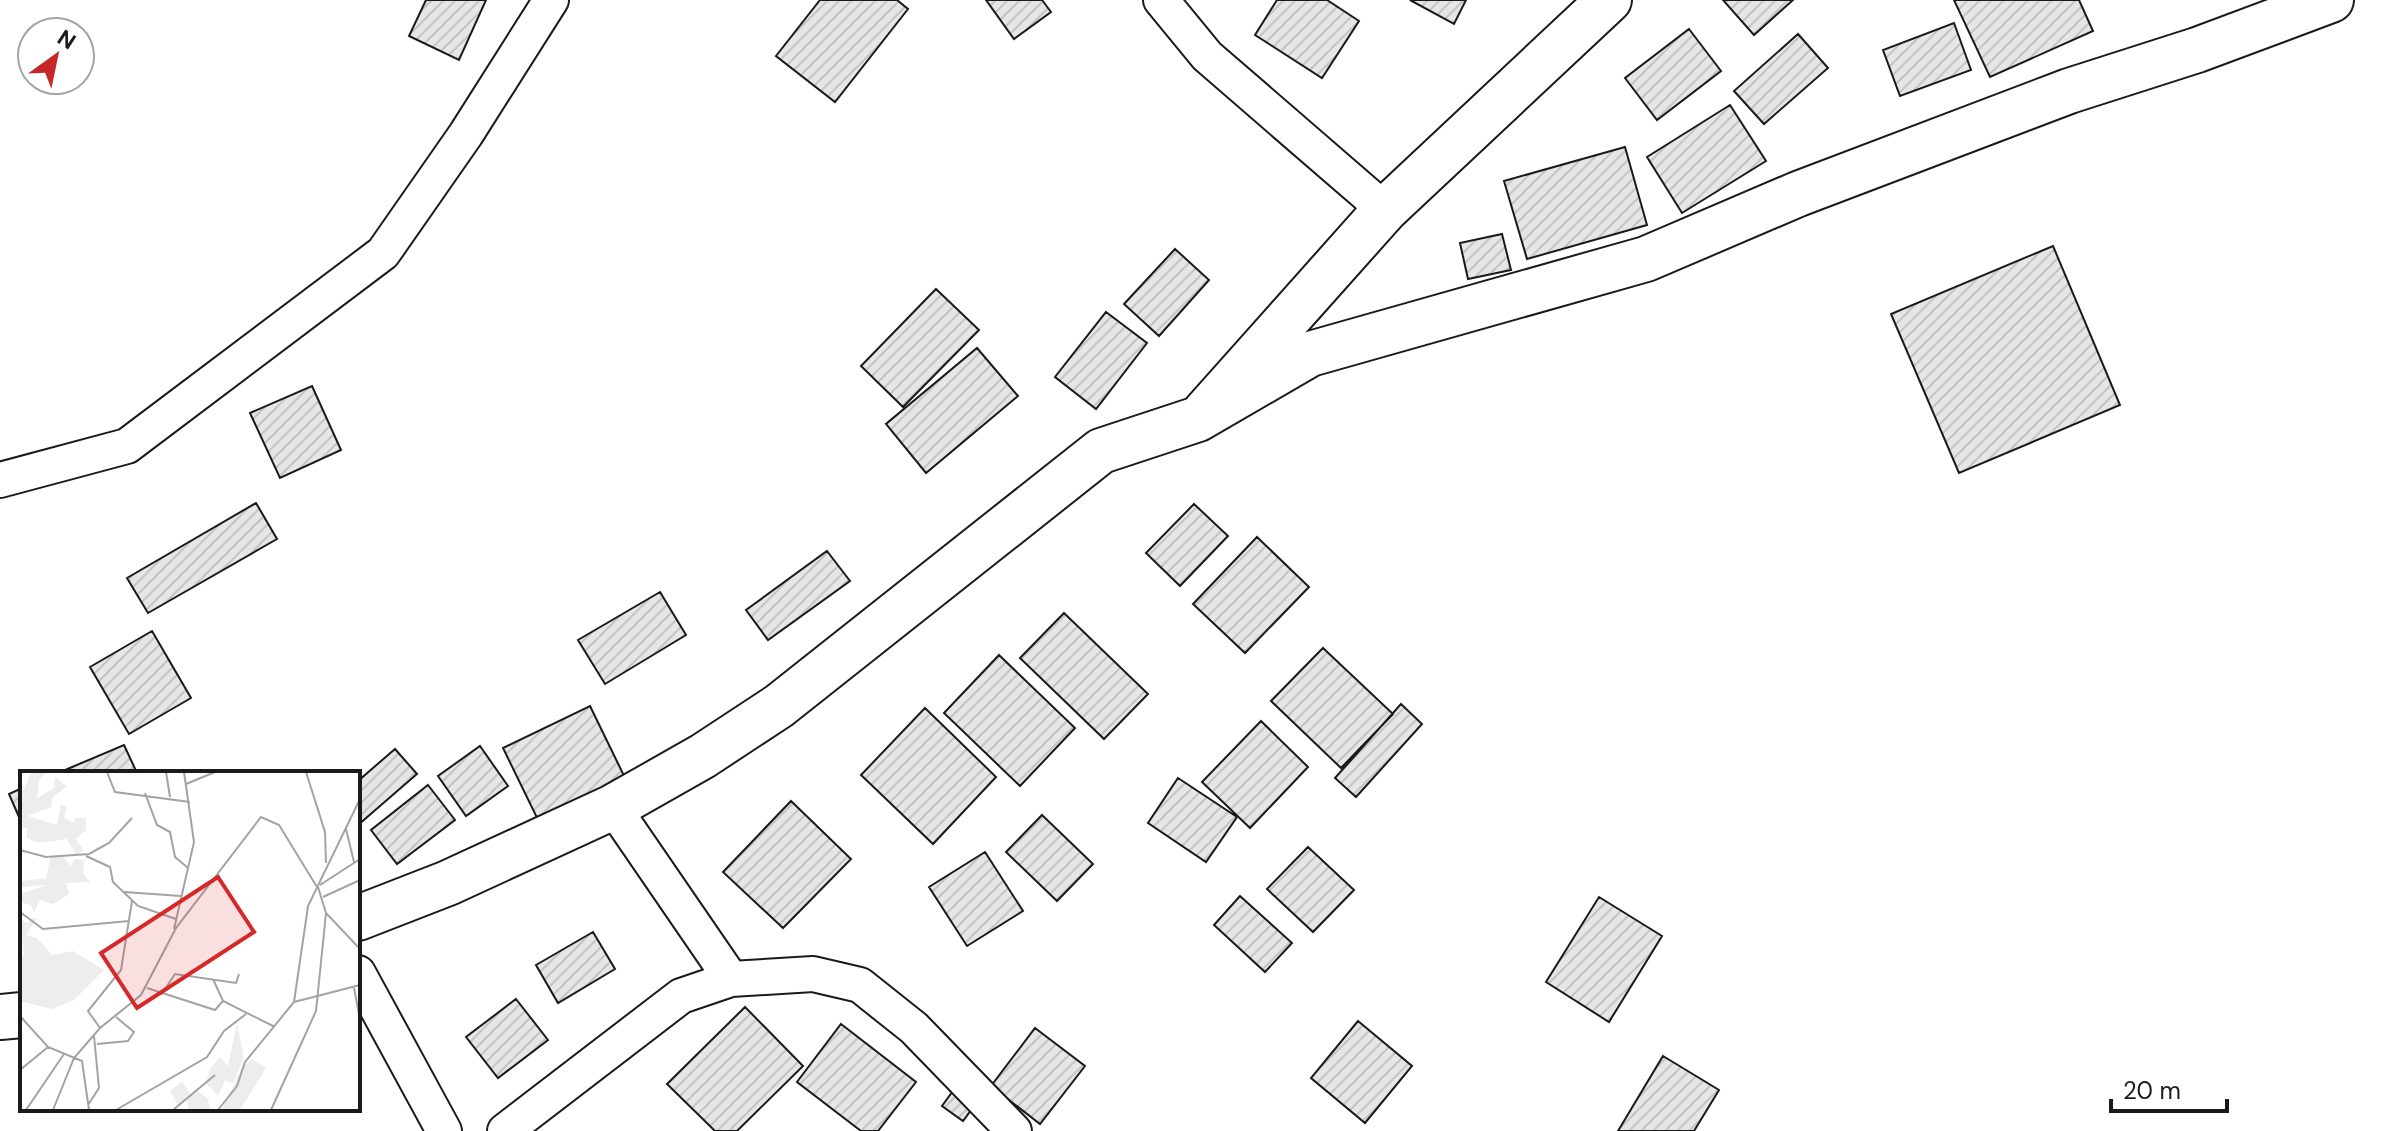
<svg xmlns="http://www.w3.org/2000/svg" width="2383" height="1131" font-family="'DM Sans',sans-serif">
<defs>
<pattern id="building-hatch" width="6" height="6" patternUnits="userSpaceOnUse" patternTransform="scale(2)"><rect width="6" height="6" fill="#e6e6e6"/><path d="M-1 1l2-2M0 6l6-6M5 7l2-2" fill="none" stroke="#c5c5c5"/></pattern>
</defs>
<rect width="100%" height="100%" fill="#fff"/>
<path fill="url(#building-hatch)" stroke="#1a1a1a" stroke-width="2" d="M426 0H486L459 60 409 36Z
M820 0H897L908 9 835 102 776 56Z
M986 0H1042L1051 12 1014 39Z
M1277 0H1327L1359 21 1322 78 1255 35Z
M1410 0H1466L1454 24Z
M1723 0H1793L1754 35Z
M1954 0H2079L2093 31 1990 77Z
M1954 23 1971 70 1900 96 1883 50Z
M1689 29 1721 71 1657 120 1625 78Z
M1798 34 1828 68 1764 124 1734 91Z
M1730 105 1766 161 1682 213 1647 157Z
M1625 147 1647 225 1527 259 1504 181Z
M1502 234 1511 270 1468 279 1460 243Z
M2053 246 2120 405 1959 473 1891 314Z
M1175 249 1209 280 1159 336 1124 304Z
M936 289 979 330 903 407 861 366Z
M1106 312 1147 343 1096 409 1055 377Z
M977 348 1018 396 926 473 886 424Z
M312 386 341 450 280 478 250 413Z
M256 503 277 539 148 613 127 578Z
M1194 504 1228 536 1180 586 1146 553Z
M1257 537 1309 587 1245 653 1193 604Z
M827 551 850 581 768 640 746 610Z
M660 592 686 635 605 684 578 640Z
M1064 613 1148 694 1104 739 1020 658Z
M152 631 191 698 129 734 90 667Z
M1323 648 1393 714 1341 768 1271 701Z
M999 655 1075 728 1020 786 944 713Z
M1401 704 1422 724 1356 797 1335 778Z
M590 706 628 784 541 826 503 748Z
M925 708 996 777 933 844 861 775Z
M1261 721 1308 767 1250 828 1202 782Z
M124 745 137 773H58Z
M480 746 508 786 466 816 438 776Z
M395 749 417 774 358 825V781Z
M1178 778 1237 817 1206 862 1148 823Z
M428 785 455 820 397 864 371 830Z
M22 788V824L9 794Z
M791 801 851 859 783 928 723 872Z
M1042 815 1093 864 1057 901 1006 852Z
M1308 847 1354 890 1313 932 1267 889Z
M985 852 1023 911 967 946 929 887Z
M1240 896 1292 943 1265 972 1214 925Z
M1599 897 1662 936 1609 1022 1546 982Z
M593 932 615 969 558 1003 536 965Z
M516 999 548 1040 498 1078 466 1037Z
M745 1007 803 1066 737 1131H715L667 1084Z
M1358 1021 1412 1066 1365 1123 1311 1078Z
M841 1024 916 1082 878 1131H861L797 1082Z
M1035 1028 1085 1066 1040 1124 991 1086Z
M1663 1056 1719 1090 1694 1131H1618Z
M969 1069 990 1084 963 1121 942 1106Z"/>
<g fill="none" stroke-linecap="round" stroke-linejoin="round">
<defs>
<path id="minor" d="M1161 0 1207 56 1385 210
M0 480 127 446 383 253 466 134 551 0
M613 807 731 979
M358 973 444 1131
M505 1131 681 996 731 979 813 974 860 985 914 1028 1014 1131"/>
<path id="tertiary" d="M1205 412 1385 210 1609 0"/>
<path id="secondary" d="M358 918 448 883 613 807 703 756 779 706 1101 451 1198 419 1310 354 1646 259 1798 194 2069 91 2197 50 2331 0
M0 1017 22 1015"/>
</defs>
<use href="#minor" stroke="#1a1a1a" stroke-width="38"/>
<use href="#tertiary" stroke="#1a1a1a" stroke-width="48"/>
<use href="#secondary" stroke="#1a1a1a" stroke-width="48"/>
<use href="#minor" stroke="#fff" stroke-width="34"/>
<use href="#tertiary" stroke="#fff" stroke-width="44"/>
<use href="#secondary" stroke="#fff" stroke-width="44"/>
</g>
<g transform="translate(20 771)">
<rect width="340" height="340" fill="#fff"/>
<path d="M31 84 43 86 51 95 54 88 64 89 63 102 70 111 46 112 49 123 33 133 20 129 14 142 11 134 0 131V123L26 114 0 116V110L26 107ZM12 147H17L6 164 17 167 32 184 53 180 84 199 54 229 32 238 0 230V185L4 184 0 148 7 152Z" fill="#ededed"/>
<path d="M11 1H26L19 9 17 27 34 17 35 6 47 15 32 27 31 36 8 45 37 54 41 33 47 36 44 46 54 52 55 47H66V59L56 68 64 80 56 84 47 68 19 72 7 67V57H0V28ZM217 253 224 286 213 313 205 309 198 325 186 312 190 298 200 286 208 295ZM232 288 246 297 220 339H202L222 296ZM162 311 171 323 175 318 188 328 190 339H168L167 327 158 334 150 320Z" fill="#ededed"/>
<path fill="none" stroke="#a3a3a3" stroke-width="2" d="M87 1 95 21 170 31M146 1 150 26M286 1 305 61 306 92M166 13 195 1M125 22 137 54 150 61 155 86 168 97M326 58 334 91M0 79 26 86 69 83 89 72 112 47M66 85 90 96 93 111 118 135 156 148M300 114 340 88M298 116 306 142 340 178M104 121 161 125M303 126 340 109M0 141 23 158 109 150M154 158 174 71 164 1M193 208 203 230 255 256M127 217 195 239 203 230M334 217 340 248M141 224 155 203 216 212 219 203M274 231 340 214M0 245 28 276 62 290 69 339M80 257 68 240 101 199 112 130M77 273 108 270 114 261 96 246M0 299 28 276M68 334 79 317 74 265M6 339 44 283M33 339 54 287 80 257 121 224 156 157 241 46 259 54 297 116M96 339 187 286 204 260 226 243M153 339 195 304M198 339 217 315 225 291 274 231 288 135 340 28M251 339 296 240 306 142"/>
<path fill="#d62828" fill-opacity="0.15" stroke="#d62828" stroke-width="4" d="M198 106 234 161 117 237 81 182Z"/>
<rect width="340" height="340" fill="none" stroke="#1a1a1a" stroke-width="4"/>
</g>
<g transform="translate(56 56) rotate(33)"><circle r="38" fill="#ffffff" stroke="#a3a3a3" stroke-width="2"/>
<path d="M0-6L14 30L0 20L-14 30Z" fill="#c62828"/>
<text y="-12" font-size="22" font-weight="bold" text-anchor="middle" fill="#1a1a1a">N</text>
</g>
<path d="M2111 1099v12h116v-12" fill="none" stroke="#1a1a1a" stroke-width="4"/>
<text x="2123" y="1099" font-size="24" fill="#1a1a1a" stroke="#ffffff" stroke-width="6" paint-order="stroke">20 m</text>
</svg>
